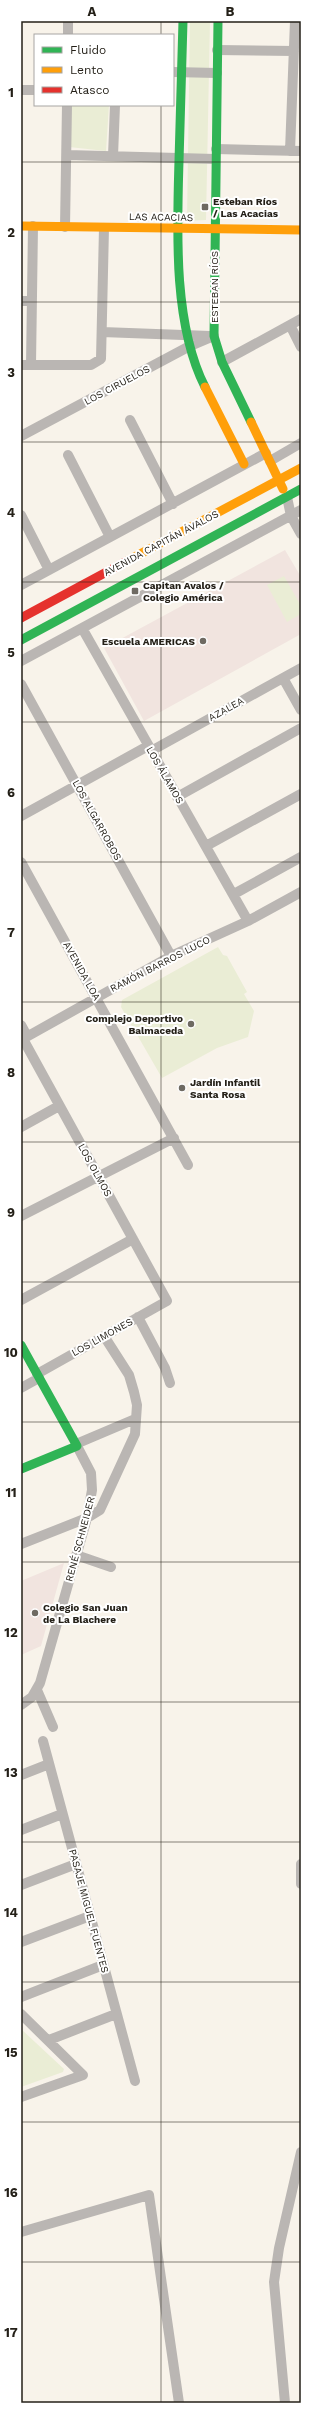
<svg xmlns="http://www.w3.org/2000/svg" width="322" height="2424" font-family="'Work Sans',sans-serif">
<rect width="100%" height="100%" fill="#f8f3ea"/>
<path fill="#f1e4df" d="M285 550 301 577V634L144 721 104 648Z
M64 1563 41 1646 21 1655V1581Z"/>
<path fill="#eaedd5" d="M190 21H210L206 220 187 221Z
M70 105H109L106 151 69 147Z
M284 576 301 606V614L287 622 267 585Z
M218 947 223 955 227 956 247 992 244 994 254 1011 248 1037 217 1048 162 1078 121 1007 122 1000Z
M21 2029 64 2069 63 2072 21 2087Z"/>
<g fill="none" stroke-linecap="round" stroke-linejoin="round">
<path stroke="#bab6b3" stroke-width="10" d="M68 35V21
M217 50 294 51
M173 72 217 73
M21 90H35
M216 149 301 151
M290 151 295 21
M67 155 215 159
M113 156 115 105
M65 227 67 105
M21 301H32
M290 325 301 347
M102 332 210 336
M222 362 301 319
M21 365H91L101 359 104 228
M31 365 33 226
M130 420 173 504
M21 436 188 347 214 336
M68 455 110 537
M270 461 301 443
M287 497 291 516 301 534
M21 515 49 570
M21 585 266 453
M82 628 248 921
M21 661 301 510
M283 678 301 710
M21 684 171 956
M151 751 301 668
M177 797 301 728
M21 816 148 746
M206 846 301 794
M21 862 188 1165
M234 894 301 857
M21 1025 27 1036
M23 1039 167 1301 37 1374
M21 1040 171 956 248 921 301 892
M21 1127 59 1106
M21 1216 174 1138
M21 1300 133 1239
M138 1317 165 1368 170 1383
M21 1388 39 1378
M76 1444 135 1419
M21 1544 87 1518 100 1510 135 1434 137 1405 134 1392 129 1375 104 1336
M76 1555 111 1567
M37 1690 53 1727
M21 1705 32 1697 40 1683 87 1518 92 1490 91 1473 77 1446
M43 1741 135 2081
M21 1775 49 1764
M21 1830 62 1814
M301 1864V1884
M21 1885 76 1864
M21 1942 90 1916
M21 1997 103 1965
M21 2014 83 2075 21 2097
M49 2040 116 2014
M21 2232 149 2195 179 2403
M285 2403 274 2282 279 2248 301 2152"/>
<path stroke="#30b455" stroke-width="9" d="M183 21C182 68 180 114 179 161 177 231 173 324 205 387
M218 21 214 336 222 362 251 422
M21 640 301 489
M21 1345 77 1446 21 1469"/>
<path stroke="#ff9f0a" stroke-width="9" d="M21 226 301 230
M205 387 244 464
M251 422 283 489
M127 561 301 468"/>
<path stroke="#e5322d" stroke-width="9" d="M21 618 127 561"/>
</g>
<path fill="none" stroke="#242018" stroke-width="1" stroke-opacity="0.55" d="M161 21V35M161 105V2403M21 162H301M21 302H301M21 442H301M21 582H301M21 722H301M21 862H301M21 1002H301M21 1142H301M21 1282H301M21 1422H301M21 1562H301M21 1702H301M21 1842H301M21 1982H301M21 2122H301M21 2262H301"/>
<g fill="#6e6a62" stroke="#fff" stroke-width="1.5">
<rect x="201" y="203" width="8" height="8" rx="2"/>
<rect x="131" y="587" width="8" height="8" rx="2"/>
<circle cx="203" cy="641" r="4"/>
<circle cx="191" cy="1024" r="4"/>
<circle cx="182" cy="1088" r="4"/>
<circle cx="35" cy="1613" r="4"/>
</g>
<g text-anchor="middle" dominant-baseline="central" stroke-width="4" stroke-linejoin="round" paint-order="stroke">
<g font-size="10" font-weight="bold" fill="#242018" stroke="#fff" text-anchor="start">
<text x="213" y="201">Esteban Ríos<tspan x="213" dy="12">/ Las Acacias</tspan></text>
<text x="143" y="585">Capitan Avalos /<tspan x="143" dy="12">Colegio América</tspan></text>
<text x="195" y="641" text-anchor="end">Escuela AMERICAS</text>
<text x="183" y="1018" text-anchor="end">Complejo Deportivo<tspan x="183" dy="12">Balmaceda</tspan></text>
<text x="190" y="1082">Jardín Infantil<tspan x="190" dy="12">Santa Rosa</tspan></text>
<text x="43" y="1607">Colegio San Juan<tspan x="43" dy="12">de La Blachere</tspan></text>
</g>
<g font-size="10" fill="#242018" stroke="#fff">
<text transform="translate(161 217) rotate(1)">LAS ACACIAS</text>
<text transform="translate(214 287) rotate(-90)">ESTEBAN RÍOS</text>
<text transform="translate(117 385) rotate(-28)">LOS CIRUELOS</text>
<text transform="translate(161 543) rotate(-28)">AVENIDA CAPITÁN ÁVALOS</text>
<text transform="translate(226 709) rotate(-29)">AZALEA</text>
<text transform="translate(165 775) rotate(60)">LOS ÁLAMOS</text>
<text transform="translate(97 820) rotate(61)">LOS ALGARROBOS</text>
<text transform="translate(160 964) rotate(-27)">RAMÓN BARROS LUCO</text>
<text transform="translate(82 971) rotate(61)">AVENIDA LOA</text>
<text transform="translate(95 1170) rotate(61)">LOS OLMOS</text>
<text transform="translate(102 1337) rotate(-29)">LOS LIMONES</text>
<text transform="translate(80 1539) rotate(-75)">RENÉ SCHNEIDER</text>
<text transform="translate(89 1911) rotate(75)">PASAJE MIGUEL FUENTES</text>
</g>
</g>
<rect width="322" height="2424" fill="none" stroke="#ffffff" stroke-width="44"/>
<rect x="34" y="34" width="140" height="72" fill="#ffffff" stroke="#a7a6a3"/>
<rect x="42" y="47" width="20" height="6" fill="#30b455" stroke="#a7a6a3"/>
<text x="70" y="54" font-size="12" fill="#242018">Fluido</text>
<rect x="42" y="67" width="20" height="6" fill="#ff9f0a" stroke="#a7a6a3"/>
<text x="70" y="74" font-size="12" fill="#242018">Lento</text>
<rect x="42" y="87" width="20" height="6" fill="#e5322d" stroke="#a7a6a3"/>
<text x="70" y="94" font-size="12" fill="#242018">Atasco</text>
<rect x="22" y="22" width="278" height="2380" fill="none" stroke="#242018" stroke-width="1.5"/>
<g font-size="13" text-anchor="middle" font-weight="bold" fill="#242018">
<text x="92" y="16">A</text>
<text x="230" y="16">B</text>
<text x="11" y="97">1</text>
<text x="11" y="237">2</text>
<text x="11" y="377">3</text>
<text x="11" y="517">4</text>
<text x="11" y="657">5</text>
<text x="11" y="797">6</text>
<text x="11" y="937">7</text>
<text x="11" y="1077">8</text>
<text x="11" y="1217">9</text>
<text x="11" y="1357">10</text>
<text x="11" y="1497">11</text>
<text x="11" y="1637">12</text>
<text x="11" y="1777">13</text>
<text x="11" y="1917">14</text>
<text x="11" y="2057">15</text>
<text x="11" y="2197">16</text>
<text x="11" y="2337">17</text>
</g>
</svg>
